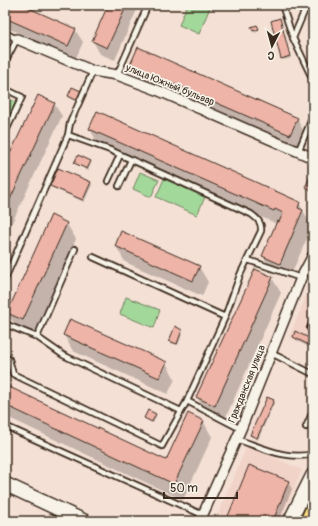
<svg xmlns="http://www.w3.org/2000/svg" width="318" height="526" font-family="Pangolin,sans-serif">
<rect width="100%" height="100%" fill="#f4e0d5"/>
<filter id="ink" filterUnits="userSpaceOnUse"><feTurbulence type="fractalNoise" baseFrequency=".025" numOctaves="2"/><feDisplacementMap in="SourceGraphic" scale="8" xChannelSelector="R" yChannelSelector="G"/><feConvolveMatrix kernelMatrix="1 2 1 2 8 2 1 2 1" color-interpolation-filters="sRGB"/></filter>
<g filter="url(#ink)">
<path fill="#f2d3c8" d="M313 280V347L289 337Z
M247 446 302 470 280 521H215Z"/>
<path fill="#a3d89b" stroke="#6f815c" d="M187 5H211L199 34 179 25Z
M5 97 16 102 5 124Z
M140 172 159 180 151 197 133 189Z
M164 179 205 197 197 215 156 197Z
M126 297 160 310 154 328 120 314Z"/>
<path fill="#0003" d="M5 5H19L75 30 83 42 76 58 5 27Z
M109 5H139L115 60 100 54 93 41Z
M280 22 291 58 284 60 282 58Z
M258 28 259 31 255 33 254 31Z
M131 64 297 119 304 132 297 148 139 77Z
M80 91 81 93 77 102 70 98 69 96Z
M54 104 62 116 10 227 5 224V167Z
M90 129 299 203 312 227 289 279 272 271 263 256 277 224 99 145Z
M90 161 91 163 88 171 75 163Z
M59 169 91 183 92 185 84 202 53 188 51 186Z
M66 223 76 239 33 336 17 329 8 313Z
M116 246 199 267 208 282 202 296 125 262Z
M272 278 281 293 224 421 207 413 197 397Z
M182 330 183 332 178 345 171 343 170 341Z
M64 335 166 363 175 379 168 394 73 351Z
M294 337 313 341V349L297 341Z
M5 386 166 462 203 421 212 437 183 500 5 416Z
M273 401 274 403 258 440 252 437 251 435Z
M155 415 156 417 153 423 145 418Z
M288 482 292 489 279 521H227Z"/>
<path fill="#eeb4a8" stroke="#3b2a1e" d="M5 5H22L76 29 68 46 5 18Z
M108 5H127L107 48 92 41Z
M280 18 290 56 281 59 271 21Z
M257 25 259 29 253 31 251 27Z
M138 47 298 118 290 135 130 65Z
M72 87 81 91 76 100 68 96Z
M38 95 55 103 5 210V164Z
M97 111 300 202 298 208 303 210 280 264 262 256 277 221 279 222 283 213 275 209 274 211 89 129Z
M78 155 91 161 87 169 74 163Z
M58 168 91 182 83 200 50 186Z
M311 175 313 176V192L305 187Z
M51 215 67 223 23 320 7 313Z
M121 231 200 266 193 281 115 246Z
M255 269 273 277 215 406 196 397Z
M70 319 167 362 159 378 63 335Z
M175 326 182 330 177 344 169 341Z
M295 331 313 340V347L293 337Z
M5 385 166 460 188 413 204 421 174 484 5 405Z
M267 397 274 400 257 438 250 435Z
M148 410 156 414 152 422 144 418Z
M249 465 289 481 273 521H226Z
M5 515 17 521H5Z"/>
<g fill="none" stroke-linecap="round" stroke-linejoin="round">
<defs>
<path id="lane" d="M282 5 293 38 313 80
M5 33 17 39 5 62
M293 38 307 5
M117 75 148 5
M5 89 22 97 5 133
M298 152 313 116
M108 181 120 155
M119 186 131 160
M93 257 225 317
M248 260 301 278
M5 279 68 135 70 123 93 71
M5 324 37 337 63 355 181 411
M310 328 313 321
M37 337 75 249
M271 353 313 374
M5 357 9 359 13 374 162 446 187 401 225 317 240 275 261 231C262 223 258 219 251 214L110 150 68 135
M187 401 241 429
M5 426 203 515
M306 427 313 411
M236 439C261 447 287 461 313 454"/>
<path id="street" d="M17 39 93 71 117 75 157 90 313 158
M200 521 241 429 301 278 313 255"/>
<path id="secondary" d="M5 484 84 521
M290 521 313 475"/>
<path id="primary" d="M308 521 313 510"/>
</defs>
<use href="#lane" stroke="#3b2a1e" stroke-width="8"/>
<use href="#street" stroke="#3b2a1e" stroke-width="12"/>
<use href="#secondary" stroke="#3b2a1e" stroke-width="16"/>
<use href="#primary" stroke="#3b2a1e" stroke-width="18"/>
<use href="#lane" stroke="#f7f3e8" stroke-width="4.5"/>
<use href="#street" stroke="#f7f3e8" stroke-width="9"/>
<use href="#secondary" stroke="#f7f3e8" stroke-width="13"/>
<use href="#primary" stroke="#fedf80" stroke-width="15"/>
</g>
</g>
<g text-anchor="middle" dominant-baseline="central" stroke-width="3.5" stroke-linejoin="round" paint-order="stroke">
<g font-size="10" fill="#3b2a1e" stroke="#f7f3e8">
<text transform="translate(170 85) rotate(22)">улица Южный бульвар</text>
<text transform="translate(247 384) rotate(-68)">Гражданская улица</text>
</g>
</g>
<rect width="318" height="526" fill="none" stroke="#f7f3e8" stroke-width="20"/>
<rect x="10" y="10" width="298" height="506" fill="none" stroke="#3b2a1e" stroke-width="1.5" filter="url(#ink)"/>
<g transform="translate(272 46) rotate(186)" stroke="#f7f3e8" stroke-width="3" paint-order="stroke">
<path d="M0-3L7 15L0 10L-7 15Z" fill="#3b2a1e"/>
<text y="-6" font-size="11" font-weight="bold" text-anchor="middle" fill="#3b2a1e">С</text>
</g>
<path d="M164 492v6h73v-6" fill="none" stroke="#3b2a1e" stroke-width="2"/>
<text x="170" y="492" font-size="12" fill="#3b2a1e" stroke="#f7f3e8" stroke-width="3" paint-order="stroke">50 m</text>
</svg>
